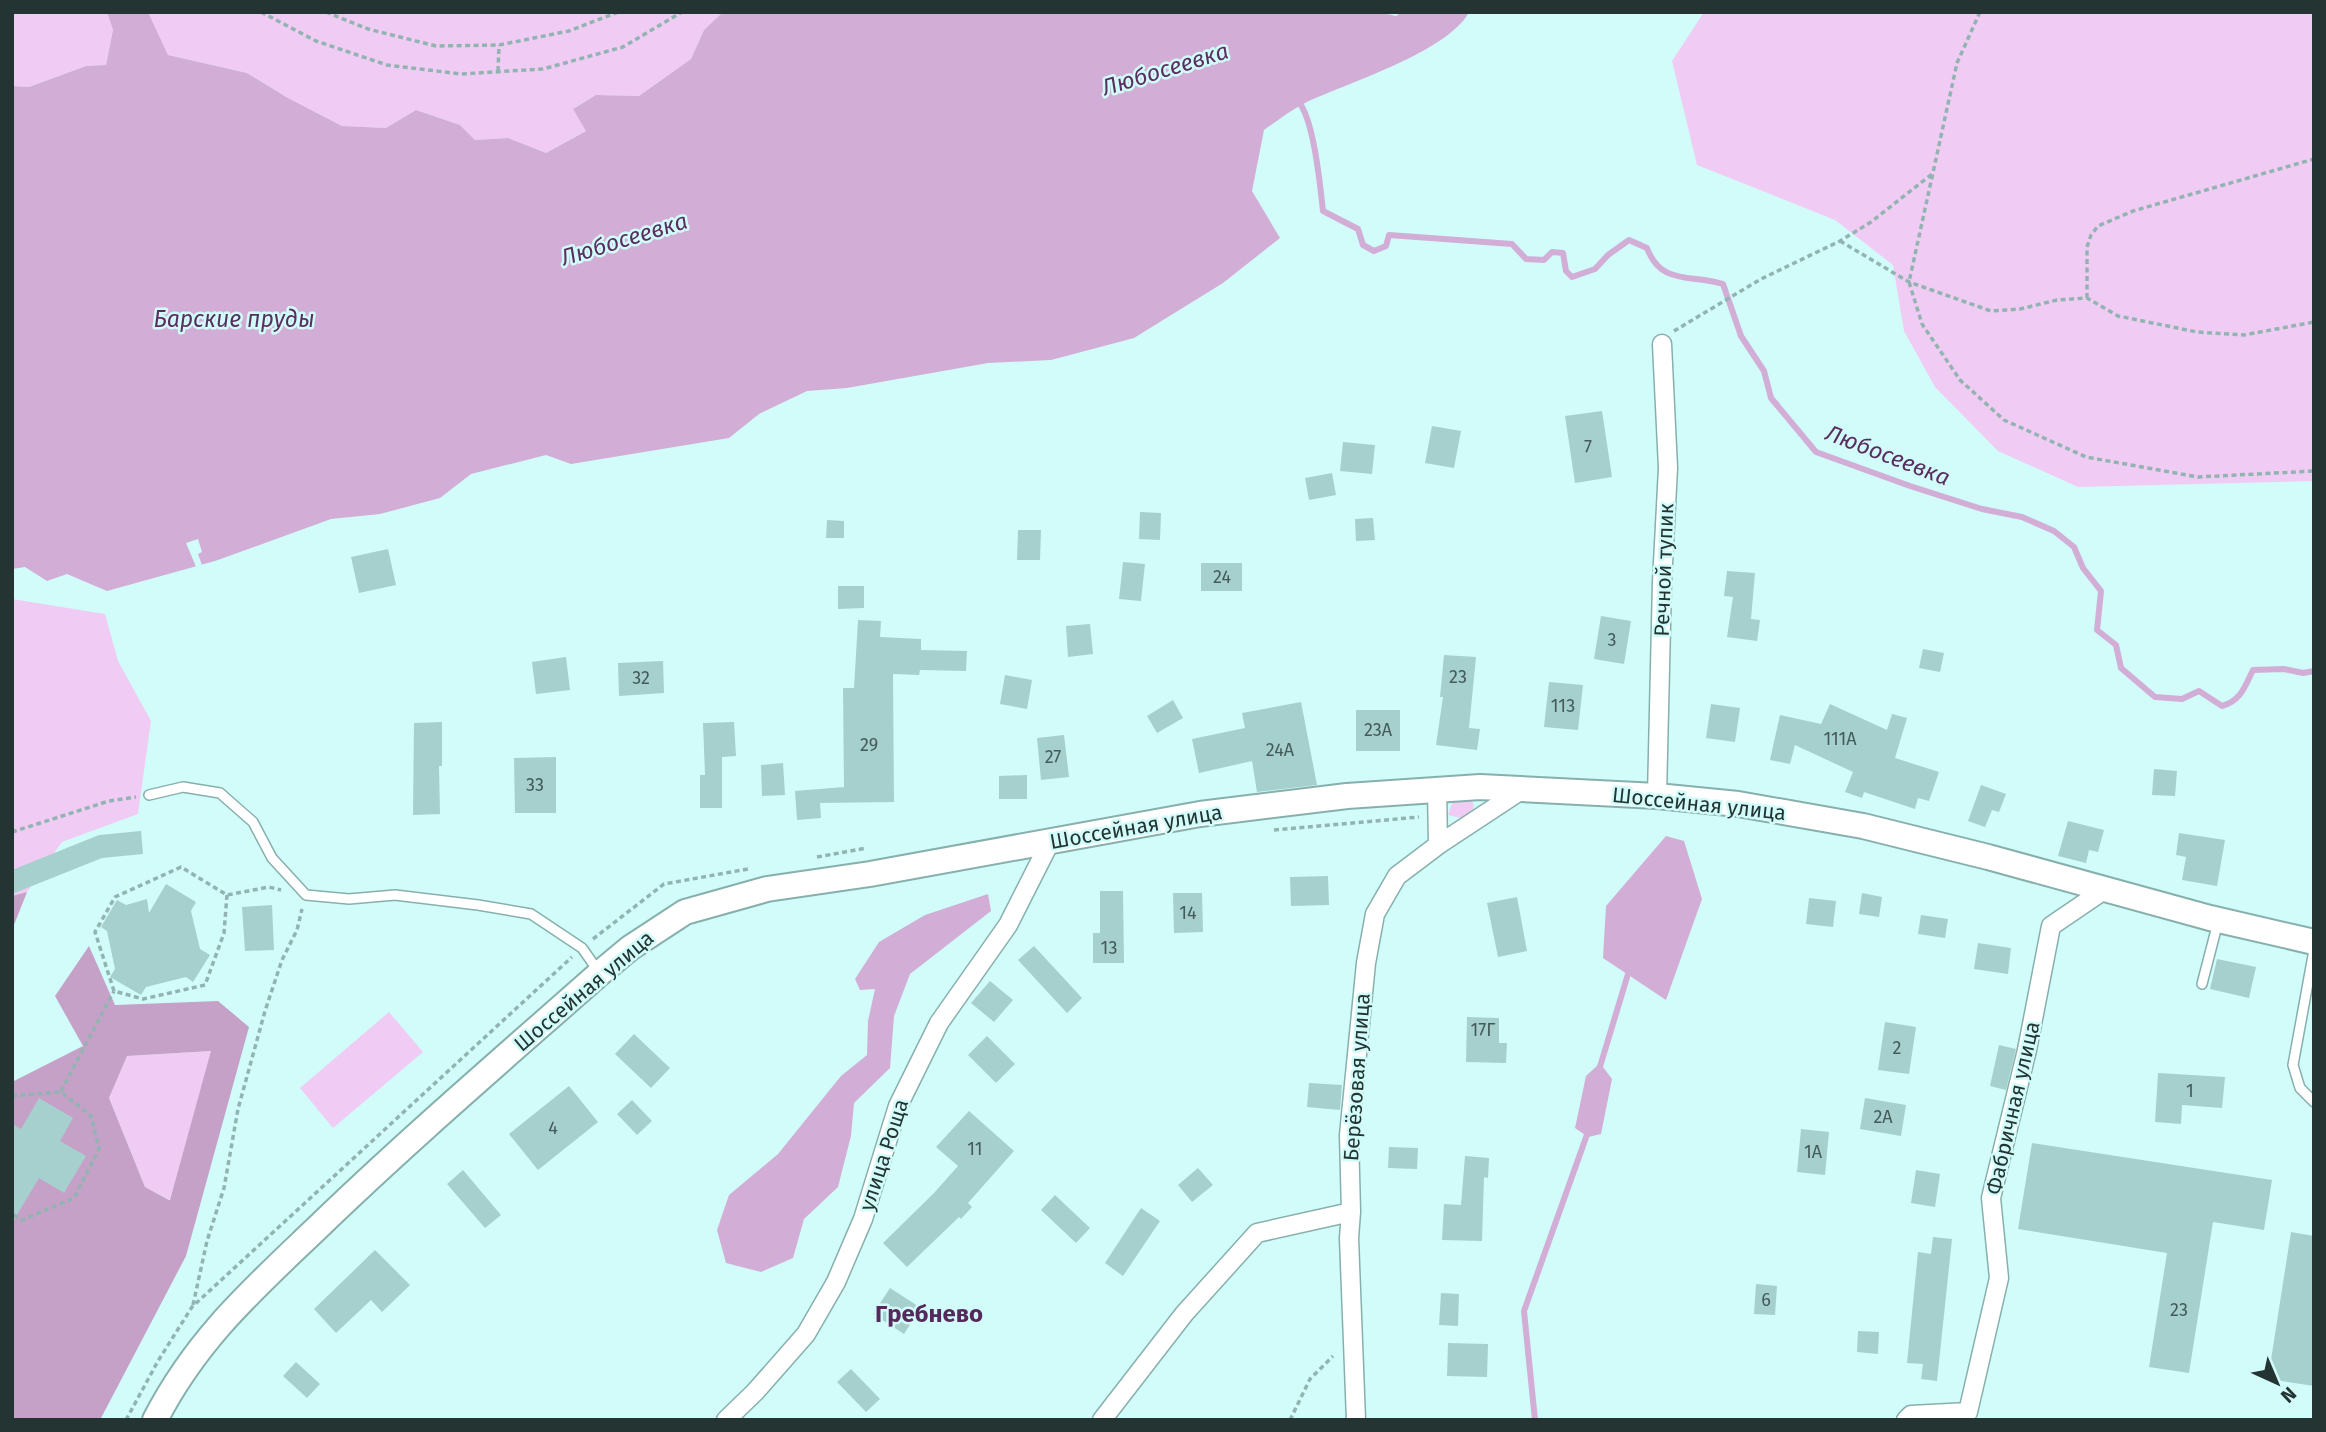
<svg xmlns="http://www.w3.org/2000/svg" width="2326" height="1432" font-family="'Fira Sans',sans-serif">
<rect width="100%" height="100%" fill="#d1fcf9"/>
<path fill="#f0ccf4" d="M12 12H107L113 30 106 65 86 66 29 87 12 86Z
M148 12H723L704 30 691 59 639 96 596 95 573 109 587 130 546 153 508 138 475 140 460 125 416 110 386 128 342 126 288 98 247 73 168 55Z
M1704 12H2314V481L2078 487 1998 451 1935 387 1904 331 1893 265 1835 220 1697 165 1672 61Z
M12 599 105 614 118 661 151 721 138 814 62 842 27 892 12 896Z
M1471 800 1474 805 1472 813 1461 818 1448 815 1453 801Z
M389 1012 423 1052 333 1128 300 1088Z
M212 1051 170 1200 145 1187 109 1098 127 1056Z"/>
<path fill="#c5a1c8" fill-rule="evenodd" d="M27 892 12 930V896Z
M89 946 115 1005 218 1001 249 1027 186 1256 100 1420H12V1082L83 1046 55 996ZM211 1051 170 1200H169L145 1187 109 1098 127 1056Z"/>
<path fill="#d2add5" d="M107 12H148L168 55 247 73 288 98 342 126 386 128 416 110 460 125 475 140 508 138 546 153 586 131 573 109 596 95 639 96 691 59 704 30 723 12H1379L1396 16 1402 12H1469C1448 52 1347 83 1305 103 1291 110 1277 121 1264 130L1252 191 1280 238 1223 283 1134 338 1051 360 988 363 847 388 807 391 759 414 729 438 571 464 546 455 471 474 440 498 380 514 331 519 215 561 107 591 67 574 47 581 25 567 12 569V86L29 87 86 66 106 65 113 30Z
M1666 836 1684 841 1702 899 1666 1000 1603 958 1606 906Z
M988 894 991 911 910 974 894 1016 890 1068 854 1103 851 1136 838 1187 804 1219 793 1258 761 1272 726 1263 717 1230 729 1195 778 1154 841 1076 867 1055 868 1021 875 989 860 990 855 979 879 942 925 915Z
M1600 1063 1612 1079 1601 1134 1588 1137 1575 1128 1586 1076Z"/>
<path fill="#d1fcf9" d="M198 539 202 552 198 554 203 568 197 569 186 543Z"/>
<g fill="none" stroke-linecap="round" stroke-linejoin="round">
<path stroke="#d2add5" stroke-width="6" d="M1298 101C1314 119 1320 185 1323 211L1358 229 1363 245 1374 251 1386 246 1389 235 1512 244 1526 259 1544 260 1552 252 1563 253 1566 271 1572 277 1595 269 1608 255 1629 240 1647 248C1661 286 1692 274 1723 284L1741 336 1764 371 1771 398 1816 452 1910 486 1982 509 2022 517 2054 531 2074 547 2083 568 2101 591 2097 630 2116 645 2121 668 2155 697 2182 699 2199 691 2222 706C2241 701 2245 686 2253 670L2284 669 2303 673 2314 671
M1599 1070 1628 974
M1535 1420 1524 1311 1589 1129"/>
</g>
<path fill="#a6d0cd" d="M1602 411 1612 477 1575 483 1565 416Z
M1432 426 1461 431 1454 468 1425 463Z
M1343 442 1375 445 1372 474 1340 471Z
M1332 473 1336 495 1309 500 1305 478Z
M1140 512 1161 513 1160 540 1139 539Z
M1373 518 1375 540 1356 541 1355 519Z
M827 520 844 521V538H826Z
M1018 530H1041L1040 560H1017Z
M388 549 396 585 359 593 351 557Z
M1123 562 1145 564 1141 601 1119 599Z
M1201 563H1242V591H1201Z
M1727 571 1755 573 1751 619 1760 620 1757 641 1727 637 1733 597 1724 596Z
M838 586H864V608L838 609Z
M1601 616 1631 621 1624 664 1594 659Z
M858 620 881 621 880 637 921 639V650L967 651 966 671 920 670 919 675 893 674 894 802 820 803 821 818 797 820 795 791 844 787 843 688H854Z
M1090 624 1093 654 1068 657 1066 626Z
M1923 649 1944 653 1940 672 1919 668Z
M1444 655 1476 657 1469 728 1480 729 1477 750 1436 745 1443 697H1440Z
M566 657 570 690 536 694 532 662Z
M663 661 664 693 619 696 618 663Z
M1005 675 1032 680 1027 709 1000 704Z
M1549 682 1583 685 1578 730 1544 727Z
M1173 700 1183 718 1157 733 1147 716Z
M1301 702 1317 785 1257 792 1252 761 1199 773 1192 739 1245 728 1242 713Z
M1711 704 1740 708 1735 742 1706 738Z
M1830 704 1887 730 1892 714 1907 718 1895 758 1939 772 1929 801 1918 798 1915 809 1864 792 1862 798 1845 792 1853 772 1795 745 1790 764 1770 760 1780 715 1821 724Z
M1356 710H1400V751H1356Z
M442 722V766H439L440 814 413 815 414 723Z
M734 722 736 756 722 757V808H700V775H705L703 723Z
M1064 735 1069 777 1041 780 1037 738Z
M556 757V813H515L514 758Z
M783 763 785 795 762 796 761 765Z
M2154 769 2177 771 2175 796 2152 795Z
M1027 775V799H999V776Z
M1981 785 2006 794 1999 812 1992 810 1985 827 1968 821Z
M2068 821 2104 830 2098 852 2089 850 2086 863 2058 856Z
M141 831 143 854 102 858 12 894V870L99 835Z
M2179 833 2225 840 2217 886 2182 880 2186 857 2176 855Z
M1328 876 1329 905 1291 906 1290 877Z
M166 884 196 902 191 911 200 949 210 955 193 982 186 977 146 987 141 995 110 977 115 969 107 931 101 927 117 900 126 905 147 899 149 913Z
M1100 891H1123L1124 963H1093V933H1100Z
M1173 893H1202L1203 932 1174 933Z
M1862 893 1882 897 1879 917 1859 914Z
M1517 897 1527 951 1498 957 1487 903Z
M1809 898 1836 901 1833 927 1806 924Z
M272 905 274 950 245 951 242 907Z
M1921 915 1948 919 1945 938 1918 934Z
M1978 943 2011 948 2008 974 1974 969Z
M1034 946 1082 998 1067 1013 1018 960Z
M2217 959 2256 967 2249 998 2210 989Z
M990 981 1013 1000 994 1022 971 1003Z
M1467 1017 1499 1018V1043H1507L1506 1063 1466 1062Z
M1885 1022 1916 1027 1909 1074 1878 1070Z
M634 1034 670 1068 651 1088 615 1054Z
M987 1036 1015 1064 996 1083 968 1055Z
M1999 1045 2016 1049 2006 1090 1990 1086Z
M2158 1073 2225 1077 2222 1108 2182 1105 2181 1124 2155 1122Z
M1309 1083 1342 1085 1340 1110 1307 1107Z
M569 1086 598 1122 538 1170 509 1134Z
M39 1098 73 1118 60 1141 86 1156 64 1193 39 1178 12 1223V1124L21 1129Z
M1865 1098 1906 1105 1901 1136 1860 1129Z
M632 1100 652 1121 637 1135 617 1114Z
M969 1111 1014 1151 968 1203 972 1207 961 1219 959 1217 907 1267 883 1243 934 1193 958 1166 936 1147Z
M1801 1129 1829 1132 1825 1175 1797 1172Z
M2032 1143 2272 1180 2264 1230 2213 1222 2189 1373 2149 1367 2167 1253 2018 1229Z
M1389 1147 1418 1148 1417 1169 1388 1168Z
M1465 1156 1489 1158 1488 1178 1484 1177 1482 1241 1442 1240 1444 1204 1461 1205Z
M1198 1168 1213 1185 1192 1202 1178 1185Z
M463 1170 501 1215 485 1228 447 1184Z
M1916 1170 1940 1174 1935 1207 1911 1203Z
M1055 1195 1090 1228 1076 1243 1041 1210Z
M1141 1208 1160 1221 1123 1276 1105 1263Z
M2291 1232 2314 1236V1386L2268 1379Z
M1933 1237 1952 1239 1937 1381 1921 1379 1923 1364 1907 1363 1918 1252 1931 1254Z
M375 1250 410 1285 382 1312 371 1300 336 1333 314 1309Z
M1756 1284 1777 1286 1775 1315 1754 1314Z
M890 1288 921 1308 904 1334 873 1314Z
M1441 1293 1459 1294 1458 1326 1439 1325Z
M1858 1331 1879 1332 1878 1354 1857 1352Z
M1448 1343 1488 1344 1487 1377 1447 1376Z
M296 1362 320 1384 307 1398 283 1376Z
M851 1369 880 1399 866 1412 837 1382Z"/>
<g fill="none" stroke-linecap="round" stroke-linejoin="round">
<defs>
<path id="lane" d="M149 795 183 787 220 793 253 822 272 858 306 895 349 899 395 895 478 905 531 914 582 948 599 972
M2314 950 2293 1065 2300 1088 2314 1102
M2202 984 2218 922"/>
<path id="street" d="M1437 789 1438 845
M1657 796 1662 582 1668 468 1662 344
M726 1420 755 1392 806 1334 836 1282 863 1219 898 1106 939 1023 1008 925 1050 842
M1102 1420 1184 1314 1257 1233 1351 1212
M1356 1420 1349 1238 1351 1212 1349 1135 1366 963 1375 914 1397 876 1438 845 1523 789
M1906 1420 1911 1415 1968 1412 1999 1278 1991 1198 2027 1050 2051 926 2104 890"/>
<path id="secondary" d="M155 1420C196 1340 251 1291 315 1230 407 1141 504 1058 600 973L630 948 685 912 767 889 870 874 1200 814 1347 796 1480 787 1657 796 1738 804 1863 826 1988 857 2210 918 2314 942"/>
</defs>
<use href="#lane" stroke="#87b0ad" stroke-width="12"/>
<use href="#street" stroke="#87b0ad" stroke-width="21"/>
<use href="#secondary" stroke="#87b0ad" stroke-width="28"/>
<path stroke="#92b4b1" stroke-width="3.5" stroke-dasharray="5 3.5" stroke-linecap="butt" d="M261 12 316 41 387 65 461 74 543 69 623 47 682 12
M326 12 368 29 436 46 499 45 569 31 618 12
M1980 12 1957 63 1909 282 1922 324 1960 380 2004 420 2086 457 2198 477 2314 471
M498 71 499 45
M1840 241 1909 282 1991 311 2020 309 2057 300 2087 298 2118 316 2197 332 2244 335 2314 322
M2087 298V247L2091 235 2098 226 2133 211 2314 159
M1674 331 1761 279 1840 241 1871 222 1932 174
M1274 830 1419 817
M12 832 109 801 136 797
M817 857 867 848
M227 895 224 933 205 985 143 999 114 991 95 932 115 897 181 867 227 895 269 887 281 890
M593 939 664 884 748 869
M61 1091 114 991
M12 1096 61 1092 91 1116 99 1149 74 1198 22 1220 12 1214
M193 1305 207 1241 224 1188 238 1109 265 1011 282 960 297 930 302 909
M126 1420 158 1361 192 1307 572 957
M1290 1420 1310 1379 1333 1356"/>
<use href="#lane" stroke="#fff" stroke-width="9"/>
<use href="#street" stroke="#fff" stroke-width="18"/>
<use href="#secondary" stroke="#fff" stroke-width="24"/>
</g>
<g text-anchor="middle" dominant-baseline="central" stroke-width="5" stroke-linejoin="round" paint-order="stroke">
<g font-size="18" fill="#445b5a">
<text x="1588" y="447">7</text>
<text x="1222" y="577">24</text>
<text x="1612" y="640">3</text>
<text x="1458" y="677">23</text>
<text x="641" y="678">32</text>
<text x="1563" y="706">113</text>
<text x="1378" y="730">23А</text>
<text x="1840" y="739">111А</text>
<text x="869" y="745">29</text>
<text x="1280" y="750">24А</text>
<text x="1053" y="757">27</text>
<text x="535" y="785">33</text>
<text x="1188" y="913">14</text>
<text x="1109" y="948">13</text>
<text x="1483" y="1030">17Г</text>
<text x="1897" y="1048">2</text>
<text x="2190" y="1091">1</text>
<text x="1883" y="1117">2А</text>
<text x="553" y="1128">4</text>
<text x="975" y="1149">11</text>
<text x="1813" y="1152">1А</text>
<text x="1766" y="1300">6</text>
<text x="2179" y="1310">23</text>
</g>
<g font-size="21" fill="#243433" stroke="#d1fcf9">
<text transform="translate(1664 570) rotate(-88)">Речной тупик</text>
<text transform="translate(1699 804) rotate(6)">Шоссейная улица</text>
<text transform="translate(1136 827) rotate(-10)">Шоссейная улица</text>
<text transform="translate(584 991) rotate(-40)">Шоссейная улица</text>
<text transform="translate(1357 1077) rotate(-86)">Берёзовая улица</text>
<text transform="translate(2013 1108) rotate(-77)">Фабричная улица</text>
<text transform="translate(884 1155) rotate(-72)">улица Роща</text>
</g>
<g font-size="23" font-style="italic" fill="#5b2e60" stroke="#d1fcf9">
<text transform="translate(1165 69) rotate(-17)">Любосеевка</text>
<text transform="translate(624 239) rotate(-17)">Любосеевка</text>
<text x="234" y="319">Барские пруды</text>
<text transform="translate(1888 455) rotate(21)">Любосеевка</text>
</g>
<g font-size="24" font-weight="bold" fill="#56285b" stroke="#d1fcf9">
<text x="929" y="1314">Гребнево</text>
</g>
</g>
<rect width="2326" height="1432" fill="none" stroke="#243433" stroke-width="28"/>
<g transform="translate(2277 1383) rotate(136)" stroke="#d1fcf9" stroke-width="5" paint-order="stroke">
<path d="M0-5L12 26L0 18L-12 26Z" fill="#243433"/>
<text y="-10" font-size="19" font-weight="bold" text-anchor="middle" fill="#243433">N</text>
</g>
</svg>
